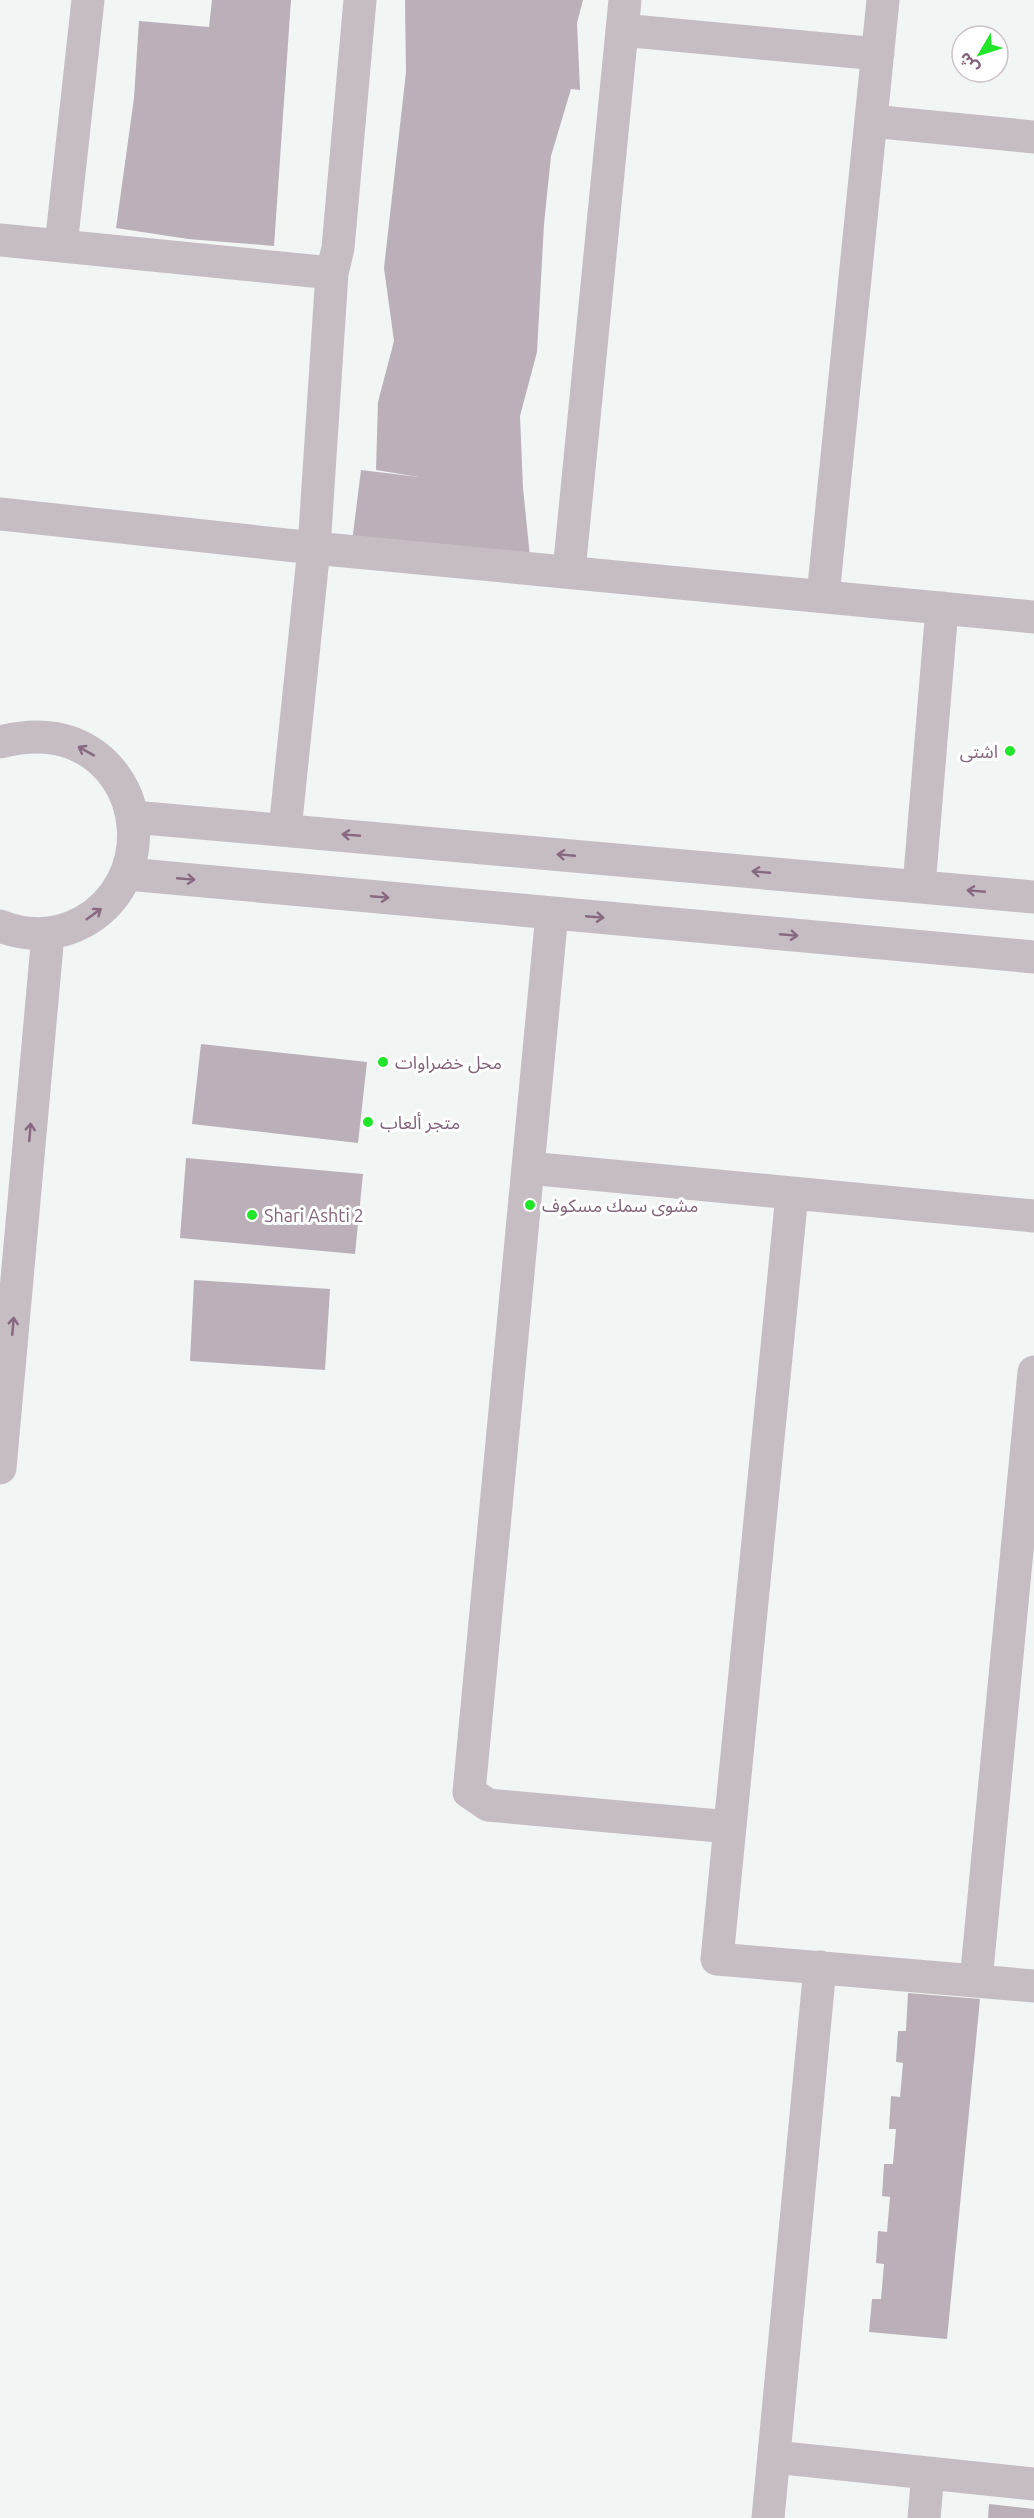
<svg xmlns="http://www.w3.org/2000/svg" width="1034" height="2518" font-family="Ubuntu,'Noto Sans Arabic',sans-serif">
<rect width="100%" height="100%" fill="#f1f5f4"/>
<path fill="#bbafb9" d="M212 0H291L274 246 188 239 116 228 134 98 139 21 209 27Z
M405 0H583L577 23 580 90 571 89 551 156 544 224 537 352 520 416 523 488 530 557 352 542 361 470 419 477 376 470 378 402 394 341 384 268 406 72Z
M201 1044 367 1062 358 1143 192 1124Z
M186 1158 363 1174 355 1254 180 1238Z
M194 1280 330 1289 325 1370 190 1361Z
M908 1993 980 1999 947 2339 869 2332 872 2299H881L884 2264 876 2263 878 2231 887 2232 890 2197 882 2196 884 2164H893L896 2129H889L891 2096 900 2097 903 2063 896 2062 898 2031H906Z
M989 2504 1034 2509V2518H988Z"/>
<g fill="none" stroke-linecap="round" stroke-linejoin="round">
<path stroke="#c6bdc4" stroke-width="33" d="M622 30 878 54
M871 121 1034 137
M0 240 332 273
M61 246 88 0
M0 514 314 548 1034 617
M569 571 625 0
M823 596 883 0
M133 817 1034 897
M285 830 314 548 332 273 338 248 360 0
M127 874 1034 957
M919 886 942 608
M552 913 469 1792 488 1805 730 1827
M528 1168 1034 1216
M792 1194 717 1959 1034 1986
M976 1981 1034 1372
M774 2457 1034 2484
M768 2518 820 1967
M924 2518 928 2473"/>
<path stroke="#c6bdc4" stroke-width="33" d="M0 742C24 736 48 734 72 743 149 773 155 882 83 922 57 936 28 937 0 926
M0 1468 48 934"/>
</g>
<defs><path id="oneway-shaft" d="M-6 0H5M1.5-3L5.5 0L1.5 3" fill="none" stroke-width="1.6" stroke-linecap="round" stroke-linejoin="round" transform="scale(1.5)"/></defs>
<g stroke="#86687f">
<use href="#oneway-shaft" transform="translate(86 751) rotate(-151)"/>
<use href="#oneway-shaft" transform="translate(351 835) rotate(-175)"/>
<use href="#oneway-shaft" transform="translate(566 855) rotate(-175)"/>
<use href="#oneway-shaft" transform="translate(761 872) rotate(-175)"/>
<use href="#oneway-shaft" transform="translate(186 879) rotate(5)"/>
<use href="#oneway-shaft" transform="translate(976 891) rotate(-175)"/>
<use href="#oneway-shaft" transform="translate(380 897) rotate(5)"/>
<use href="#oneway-shaft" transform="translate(94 914) rotate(-36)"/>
<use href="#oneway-shaft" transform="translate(595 917) rotate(5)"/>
<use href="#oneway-shaft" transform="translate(789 935) rotate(5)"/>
<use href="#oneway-shaft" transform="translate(30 1132) rotate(-85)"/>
<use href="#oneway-shaft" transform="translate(13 1326) rotate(-85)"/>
</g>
<g fill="#21e529" stroke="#fff" stroke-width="2">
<circle cx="1010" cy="751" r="6"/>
<circle cx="383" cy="1062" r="6"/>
<circle cx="368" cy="1122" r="6"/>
<circle cx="530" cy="1205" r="6"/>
<circle cx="252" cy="1215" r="6"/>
</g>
<g text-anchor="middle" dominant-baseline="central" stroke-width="6" stroke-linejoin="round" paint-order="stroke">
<g font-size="18" fill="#83637b" stroke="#fff" text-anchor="start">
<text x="998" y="751" text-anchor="end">اشتی</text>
<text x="395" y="1062">محل خضراوات</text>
<text x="380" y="1122">متجر ألعاب</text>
<text x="542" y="1205">مشوى سمك مسكوف</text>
<text x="264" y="1215">Shari Ashti 2</text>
</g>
</g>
<g transform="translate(980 54) rotate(231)"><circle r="28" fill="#ffffff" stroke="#cdc1ca" stroke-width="1.5"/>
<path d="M0-4.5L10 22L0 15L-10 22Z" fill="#21e529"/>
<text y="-9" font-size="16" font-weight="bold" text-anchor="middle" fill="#83637b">ش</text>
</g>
</svg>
